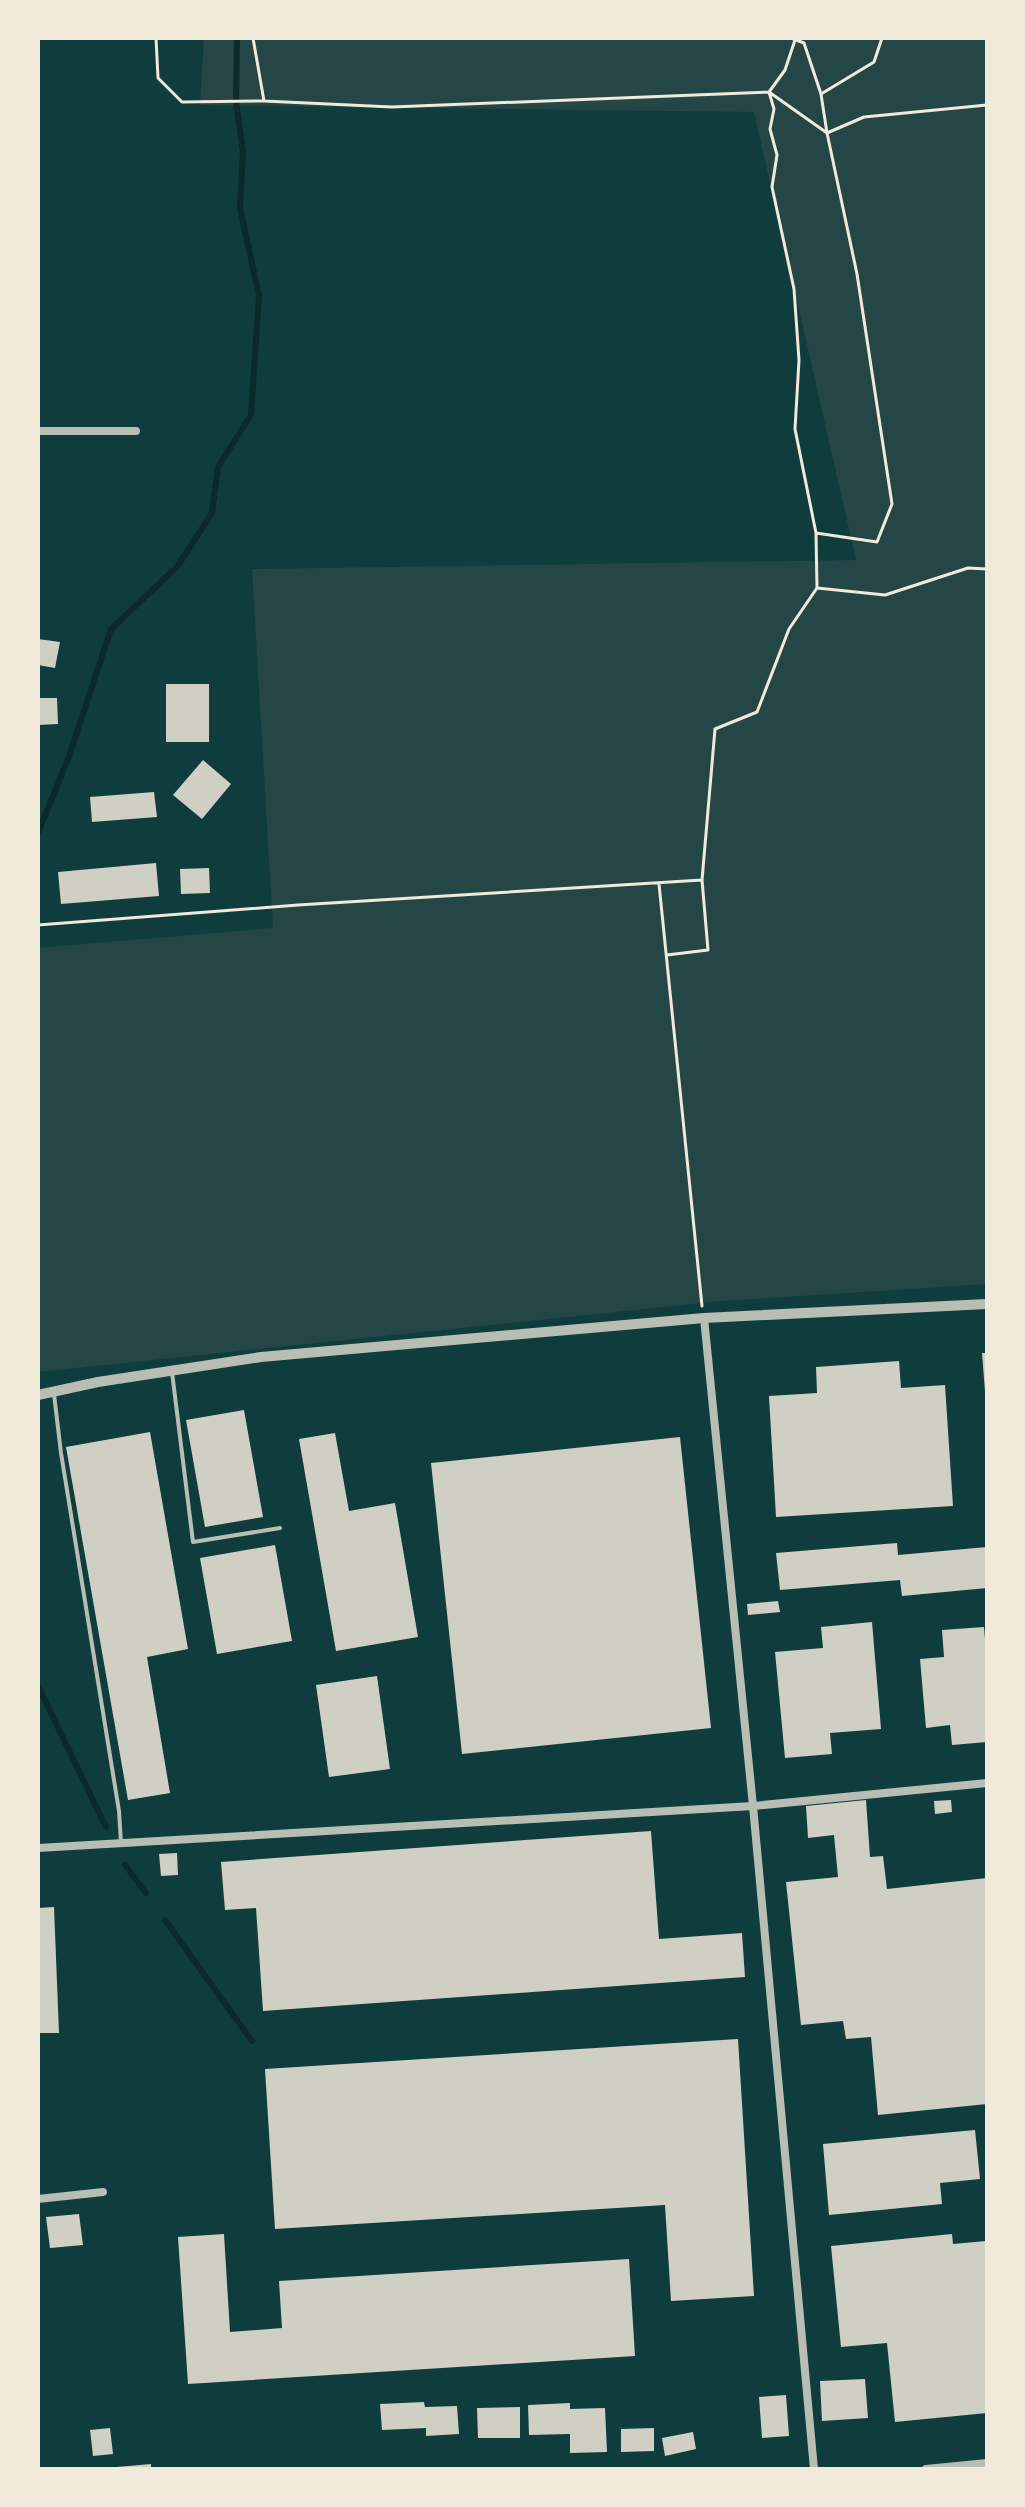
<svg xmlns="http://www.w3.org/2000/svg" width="1025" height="2507" font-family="Karla,sans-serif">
<rect width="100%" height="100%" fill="#0f3d3e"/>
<path fill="#244646" d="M204 38H987V1284L721 1301 38 1372V948L273 928 252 569 856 560 754 112 200 105Z"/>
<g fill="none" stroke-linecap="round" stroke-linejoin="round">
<path stroke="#0a2a2b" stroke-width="6" d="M38 833 68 759 111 629 177 567 212 513 218 467 251 415 259 296 240 208 243 152 236 101 237 38
M38 1686 106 1827
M125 1865 146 1893
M165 1920 252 2041"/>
</g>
<path fill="#cfcfc3" d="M38 639 60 642 55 668 38 665Z
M166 684H209V742H166Z
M38 698H57L58 724 38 725Z
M203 760 231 784 202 819 173 795Z
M154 792 157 817 92 822 90 797Z
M156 863 159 896 61 904 58 872Z
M209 868 210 893 181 894 180 869Z
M982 1353H987V1391H985Z
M899 1361 901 1388 945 1385 953 1506 776 1517 769 1396 817 1393 816 1367Z
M244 1410 263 1517 205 1527 186 1420Z
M150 1432 188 1649 147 1657 170 1793 128 1800 66 1447Z
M335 1433 349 1511 395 1503 418 1637 336 1651 299 1439Z
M680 1437 711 1728 462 1754 431 1463Z
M897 1543 898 1555 987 1547V1588L902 1596 900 1580 780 1590 776 1553Z
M275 1545 292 1641 217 1654 200 1558Z
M778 1601 780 1612 748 1615 747 1604Z
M872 1622 881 1729 830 1733 832 1754 785 1758 775 1652 823 1648 821 1627Z
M984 1627 987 1664V1742L952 1745 950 1725 926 1728 920 1659 944 1657 942 1630Z
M377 1676 390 1769 329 1777 316 1685Z
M866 1800 870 1857 883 1856 887 1889 987 1878V2104L878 2115 871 2037 846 2039 843 2021 801 2025 786 1882 838 1877 834 1835 808 1838 806 1806Z
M951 1800 952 1812 935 1814 934 1801Z
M651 1831 659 1939 742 1933 745 1977 263 2011 256 1908 225 1910 221 1862Z
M177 1853 178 1875 161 1876 159 1854Z
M54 1907 59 2033H38V1908Z
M738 2039 754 2296 671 2301 665 2205 275 2229 265 2069Z
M975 2130 980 2179 940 2183 942 2204 829 2215 823 2144Z
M79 2214 83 2245 50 2248 46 2217Z
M224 2234 230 2332 282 2328 279 2281 629 2259 635 2356 188 2384 178 2237Z
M952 2234 953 2244 986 2241 987 2413 895 2422 887 2343 841 2347 831 2246Z
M865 2379 868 2418 822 2421 820 2381Z
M786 2395 789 2436 762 2438 759 2397Z
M424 2402 425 2407 457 2406 459 2434 426 2436V2428L382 2430 380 2404Z
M570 2403V2409L605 2408 607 2452 570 2453V2434L529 2435 528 2405Z
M520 2407V2438H478L477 2408Z
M110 2428 113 2454 93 2456 90 2430Z
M654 2428V2451L621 2452V2429Z
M693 2432 696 2449 665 2456 662 2438Z
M151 2464V2469H117V2467Z"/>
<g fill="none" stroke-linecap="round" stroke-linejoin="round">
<path stroke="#f1e9da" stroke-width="3" d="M156 38 158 78 182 102 264 101 392 107 769 92 827 133
M253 38 264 101
M795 40 785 70 769 92 774 109 770 129 777 155 772 187 794 289 799 360 795 429 816 533
M821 94 874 62 882 38
M827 133 864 117 987 105
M817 588 885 595 968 568 987 569
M659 884 702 1306
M38 925 298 905 702 880 715 729 757 712 789 629 817 588 816 533 877 542 892 504 857 274 827 133 821 94 804 43 791 38
M667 955 708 950 702 880"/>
<path stroke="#b8beb3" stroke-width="4" d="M172 1372 193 1542 280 1528
M54 1394 61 1453 119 1811 121 1843"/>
<path stroke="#b8beb3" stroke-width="8" d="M38 431H136
M704 1318 753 1806 814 2469
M38 1848 753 1806 987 1783
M38 2199 103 2192
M926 2469 987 2463"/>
<path stroke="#b8beb3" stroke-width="10" d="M38 1395 98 1382 261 1357 704 1318 987 1304"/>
</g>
<rect width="1025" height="2507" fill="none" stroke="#f1e9da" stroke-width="80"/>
</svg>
